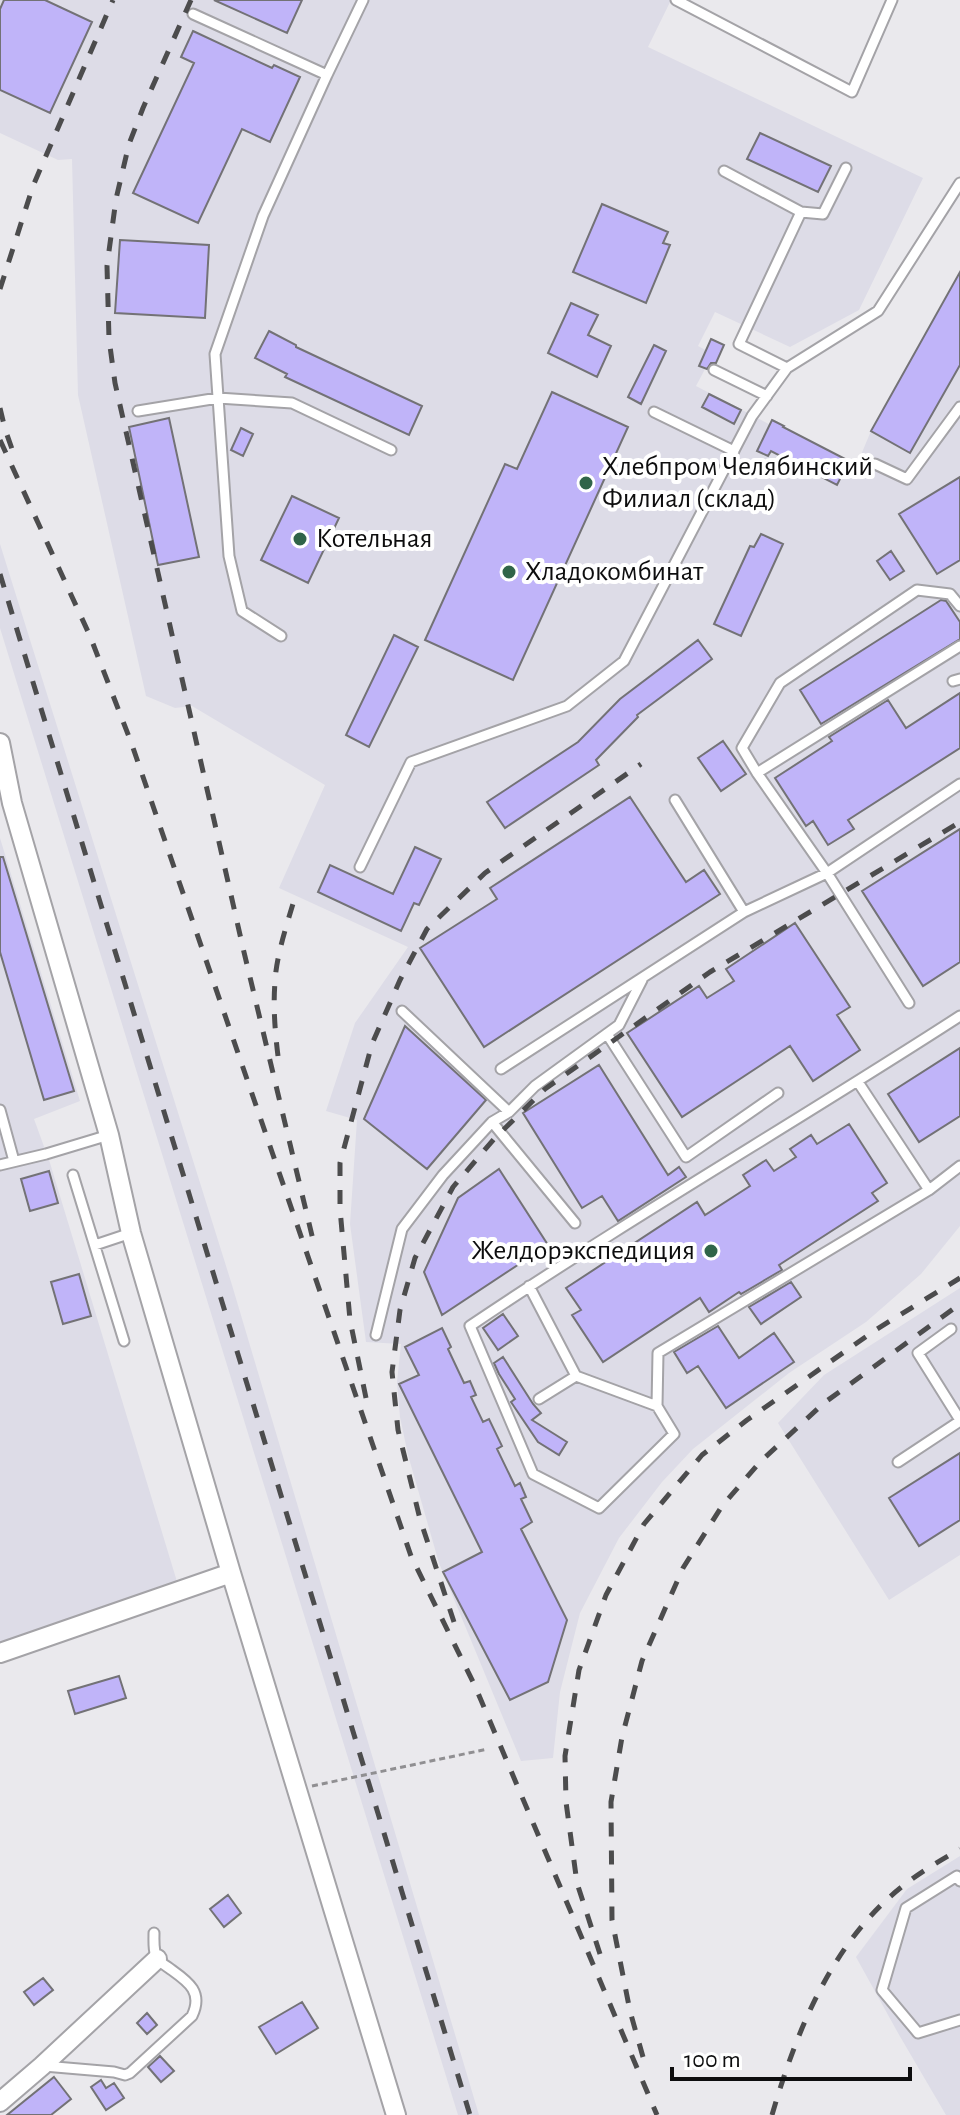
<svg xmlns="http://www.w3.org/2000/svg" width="960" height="2115" font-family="'Alegreya Sans',sans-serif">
<rect width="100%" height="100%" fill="#eae9ed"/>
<path fill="#dddce7" d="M0 0H671L648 47 923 178 859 310 790 347 715 312 698 346 713 354 696 386 855 469 871 431 960 272V1226L921 1274 866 1322 789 1373 693 1449 662 1482 619 1538 580 1613 560 1692 553 1758 521 1761 439 1563 408 1455 400 1417 397 1382 401 1344 366 1342 350 1224 357 1120 326 1111 355 1023 408 947 279 888 325 785 192 706 175 708 146 696 78 395 72 159 58 160 0 133Z
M0 544 232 1285 479 2115H458L0 628Z
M0 838 80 1101 34 1119 50 1163 178 1585 0 1644Z
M960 1288V1555L889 1600 778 1423 824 1375Z
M960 1856V2115H946L898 2033 856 1957 907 1889Z"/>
<path fill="#c0b4f9" stroke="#737276" stroke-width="2" d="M4 0H45L92 22 50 113 0 90V9Z
M214 0H302L287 33Z
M193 31 272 68 274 65 300 77 270 142 242 129 198 223 133 193 194 63 181 57Z
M760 133 831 166 818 192 747 159Z
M602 204 668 232 663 243 670 245 646 303 573 272Z
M120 240 209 245 205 318 115 313Z
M960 272V365L910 453 871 431Z
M571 303 598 315 588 335 611 346 597 377 548 353Z
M269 331 296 345V347L422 406 409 435 285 377 287 374 255 358Z
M711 339 724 345 716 363H711L707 369 699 366Z
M654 345 666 351 641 404 628 397Z
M552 392 628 427 513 680 425 640 505 464 517 469Z
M709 394 741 410 734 424 702 407Z
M169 418 199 557 158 565 129 427Z
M772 420 784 426 783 427 849 461 837 485 771 451 768 456 757 451Z
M241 428 253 434 243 456 231 450Z
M960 477V560L937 574 899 514Z
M292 496 339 518 308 583 261 560Z
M761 534 783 544 741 636 714 624 750 546 754 547Z
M891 551 904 571 890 580 877 561Z
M941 600 946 601 960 622V639L821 724 800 690Z
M394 635 418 647 369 747 346 735Z
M698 640 712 659 637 715 638 717 596 760 599 765 505 828 487 802 578 742 620 699Z
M960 693V748L848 820 854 829 828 845 813 821 806 826 775 778 832 741 829 737 888 700 906 728Z
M723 741 746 774 721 791 698 758Z
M630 797 686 882 704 870 720 894 484 1047 420 948 497 899 490 888Z
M960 829V962L923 986 862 891Z
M415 847 441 859 419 905 414 903 401 931 318 892 330 865 393 894Z
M0 857H3L74 1091 44 1100 0 952Z
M795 923 850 1007 837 1015 860 1050 813 1081 790 1046 682 1117 627 1033 699 986 707 998 734 981 726 969Z
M405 1026 486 1100 427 1169 364 1119Z
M960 1048V1116L919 1142 888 1094Z
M599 1065 668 1175 679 1167 686 1177 618 1221 602 1196 582 1208 523 1113Z
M849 1124 887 1183 872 1193 878 1201 779 1265 782 1270 741 1294 739 1292 709 1312 700 1298 603 1362 572 1315 581 1310 566 1288 697 1202 705 1215 750 1186 743 1175 766 1160 774 1171 796 1157 790 1149 811 1135 817 1144Z
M499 1169 548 1245 442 1315 424 1272 458 1198Z
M49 1171 58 1203 30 1211 21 1179Z
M79 1274 91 1316 63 1324 51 1282Z
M791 1282 801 1297 761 1324 749 1307Z
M503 1314 518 1336 498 1350 483 1328Z
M718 1326 739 1358 774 1333 794 1362 726 1408 698 1366 687 1373 674 1352Z
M442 1328 451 1347 448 1349 464 1383 470 1381 476 1395 471 1397 483 1422 489 1419 502 1446 497 1449 515 1486 520 1483 526 1497 521 1499 532 1522 521 1529 567 1620 548 1682 510 1700 443 1572 482 1552 399 1384 419 1375 405 1347Z
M503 1357 533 1404 541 1413 532 1420 567 1442 559 1455 538 1442 511 1402 515 1399 499 1374 494 1363Z
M960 1453V1520L919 1546 889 1498Z
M119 1676 126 1698 75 1714 68 1691Z
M228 1895 241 1913 224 1927 210 1909Z
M43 1978 53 1990 34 2005 24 1992Z
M302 2002 318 2028 276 2054 259 2027Z
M147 2013 157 2025 147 2034 137 2023Z
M160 2056 174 2071 161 2082 148 2067Z
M54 2077 71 2099 51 2115H7Z
M101 2080 106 2088 114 2083 124 2098 106 2110 91 2087Z"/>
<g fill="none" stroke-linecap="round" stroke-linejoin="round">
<defs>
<path id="lane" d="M676 0 852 92 892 0
M193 14 327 75 363 0
M724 171 801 212 739 344 787 368
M801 212 823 214 846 168
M714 370 767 396
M138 411 218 398 292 403 391 450
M654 412 734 451
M875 464 907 479 960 407
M281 636 242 611 229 556 215 354 263 216 327 75
M953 681 960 679
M757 773 960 646
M675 800 744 912
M360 867 411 762 567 706 624 661 752 416 787 368 878 311 960 183
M909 1003 827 873 757 773 742 748 780 683 917 590 950 594 960 606
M402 1011 509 1112
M960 1016C798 1121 630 1218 470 1326L533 1474 599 1508 674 1434 657 1406 658 1353 929 1190 960 1166
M607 1034 686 1157 778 1093
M501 1069 744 912 827 873 960 784
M858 1082 929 1190
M0 1110 14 1161
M492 1122 575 1223
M0 1165 46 1154 109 1135
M73 1175 124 1341
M95 1245 131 1233
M529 1286 576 1376 657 1406
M951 1329 918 1353 960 1420
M376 1335 402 1229 443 1175 492 1122 509 1112 535 1086 619 1025 642 980
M539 1399 576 1376
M898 1462 960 1421
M960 1881 957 1876 906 1908 882 1990 918 2033 960 2020
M44 2066 114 2072 125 2075 130 2073 192 2016C204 1991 187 1981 169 1968 165 1965 161 1963 158 1960 153 1953 154 1941 154 1933"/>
<path id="street" d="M0 743 12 803 109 1135 131 1233 231 1573 396 2115
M0 1653 231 1573
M0 2102 42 2066 157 1959"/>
</defs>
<use href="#lane" stroke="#a4a3a7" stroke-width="13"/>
<use href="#street" stroke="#a4a3a7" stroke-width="22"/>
<path stroke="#908f92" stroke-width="3" stroke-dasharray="6 4" stroke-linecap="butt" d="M312 1786 488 1749"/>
<use href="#lane" stroke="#fff" stroke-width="9"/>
<use href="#street" stroke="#fff" stroke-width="18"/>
<path stroke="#4c4c4d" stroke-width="5" stroke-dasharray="14 14" stroke-linecap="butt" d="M191 0 143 108 129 144 116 199 107 266 109 339 115 383 243 948 314 1244
M0 289 33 186 113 0
M0 408 5 429 12 449
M0 440 90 636 131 742 411 1556 475 1686 657 2115
M0 574 470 2115
M278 1056C275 1032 273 1006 275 982 276 956 288 921 295 897
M366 1398 350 1320 340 1209V1163L372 1044 400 980 427 929 485 873 641 764
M454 1622 420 1519 398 1430 392 1372 400 1310 415 1258 453 1187 494 1139 545 1089 710 972 960 822
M600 1954 577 1883 566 1802 565 1756 579 1670 606 1595 644 1524 702 1455 747 1420 877 1329 960 1278
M643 2057 630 2011 612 1920 611 1802 622 1737 642 1661 683 1568 722 1506 760 1462 824 1403 960 1304
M772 2115C797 2029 834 1937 908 1882 925 1869 943 1859 960 1849"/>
</g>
<g fill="#306449" stroke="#fff" stroke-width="3">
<circle cx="586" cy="483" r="8"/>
<circle cx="300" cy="539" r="8"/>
<circle cx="509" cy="572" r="8"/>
<circle cx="711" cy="1251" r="8"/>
</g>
<g text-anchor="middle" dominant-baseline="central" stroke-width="8" stroke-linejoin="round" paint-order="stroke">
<g font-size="28" fill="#0d0d0e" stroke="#fff" text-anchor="start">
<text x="602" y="467">Хлебпром Челябинский<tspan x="602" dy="32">Филиал (склад)</tspan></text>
<text x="316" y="539">Котельная</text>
<text x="525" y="572">Хладокомбинат</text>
<text x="695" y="1251" text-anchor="end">Желдорэкспедиция</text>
</g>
</g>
<path d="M672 2067v12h238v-12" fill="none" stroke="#0d0d0e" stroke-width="4"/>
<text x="684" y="2067" font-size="24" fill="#0d0d0e" stroke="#ffffff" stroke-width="6" paint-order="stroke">100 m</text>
</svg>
